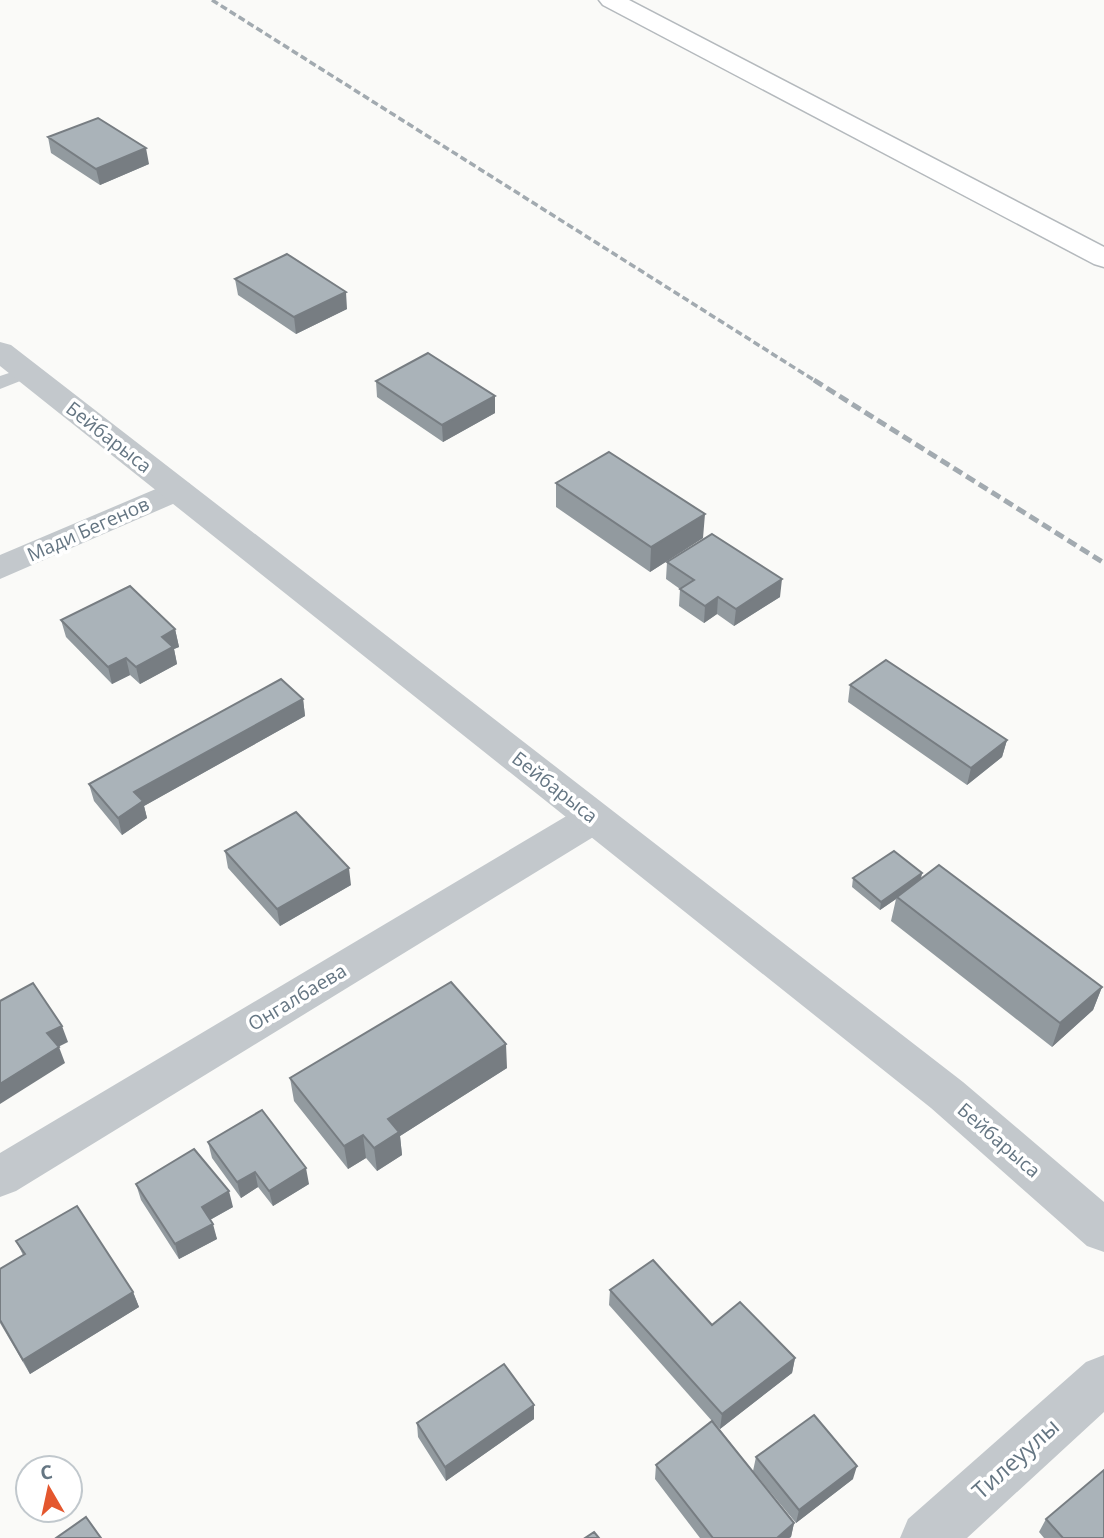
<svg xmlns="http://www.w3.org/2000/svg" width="1104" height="1538" font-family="'Open Sans',sans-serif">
<rect width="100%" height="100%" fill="#fafaf8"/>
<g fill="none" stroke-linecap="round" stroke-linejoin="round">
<defs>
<path id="trunk" d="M599 0H629L1104 247V267L1094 264 603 5Z"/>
</defs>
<use href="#trunk" stroke="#b4b9bd" stroke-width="3"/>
<path fill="#c3c8cc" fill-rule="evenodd" d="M27 367 36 372 33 376 0 389V376Z"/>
<path fill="#c3c8cc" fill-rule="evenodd" d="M177 480 189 483 194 490 189 497 0 579V555Z
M594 803 608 808 614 818 608 828 16 1191 0 1197V1153L580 808Z
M1104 1355V1412L967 1538H900L908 1519 1086 1362Z"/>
<path fill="#c3c8cc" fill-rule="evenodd" d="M0 342 11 345 963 1082 1104 1202V1252L1087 1246 931 1108 0 366Z"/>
<use href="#trunk" fill="#fff" fill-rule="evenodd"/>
<path stroke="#a2aab0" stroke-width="3.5" stroke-dasharray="7 3.5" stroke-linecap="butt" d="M212 0 817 382"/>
<path stroke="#a2aab0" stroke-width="5" stroke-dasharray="10 5" stroke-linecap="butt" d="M814 380 1104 563"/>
</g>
<path fill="#929a9f" d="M48 137 149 164 100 185 51 153Z
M235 279 347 309 296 334 238 295Z
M376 381 495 396V413L443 442 377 397Z
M556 483 703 538 650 572 556 507Z
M667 562 780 597 734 626 717 614 704 623 679 606 680 589 666 579Z
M61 620 175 629 179 647 174 649 177 664 140 684 130 675 112 684 66 637Z
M850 685 1007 740 1002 757 967 785 848 702Z
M303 699 305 716 144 806 147 818 122 835 94 801 89 784Z
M225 851 351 885 280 926 228 868Z
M922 873 921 878 1102 987 1093 1010 1052 1047 891 921 896 899 880 910 852 887 853 878Z
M507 1068 400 1136 402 1155 377 1171 366 1158 348 1169 294 1101 290 1078Z
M208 1142 309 1184 273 1206 258 1187 241 1198 212 1158Z
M136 1184 233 1207 210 1220 217 1239 179 1259 141 1200Z
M16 1241 133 1292 139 1307 30 1374 0 1323V1269L23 1255Z
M610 1290 712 1325 795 1358 792 1373 720 1429 713 1421 794 1523 791 1537 789 1538H700L655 1479 656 1465 712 1421 609 1305Z
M534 1405V1419L446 1481 418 1437 417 1423Z
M756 1457 853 1479 796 1523 753 1471Z
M1046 1519 1104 1538H1044L1039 1532Z"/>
<path fill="#777d82" d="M146 148 149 164 100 185 96 169Z
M346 292 347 309 296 334 294 317Z
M495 396V413L443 442 442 425Z
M705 514 703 538 650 572 651 547Z
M782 579 780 597 734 626 736 609Z
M718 597 717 614 704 623 705 606Z
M175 629 179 647 174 649 177 664 140 684 136 667 162 637Z
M126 658 130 675 112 684 108 667Z
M303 699 305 716 144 806 147 818 122 835 118 818 134 792Z
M1007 740 1002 757 967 785 971 768Z
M349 868 351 885 280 926 277 909Z
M922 873 920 882 897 897 896 899 880 910 881 902Z
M1102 987 1093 1010 1052 1047 1060 1023Z
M62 1026 68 1042 52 1050 47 1033Z
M506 1044 507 1068 400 1136 402 1155 377 1171 374 1148 388 1119Z
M59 1047 65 1063 0 1104V1084Z
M363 1135 366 1158 348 1169 344 1146Z
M306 1168 309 1184 273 1206 269 1191Z
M255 1172 258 1187 241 1198 237 1182Z
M229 1191 233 1207 206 1222 202 1207Z
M213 1224 217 1239 179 1259 175 1244Z
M133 1292 139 1307 30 1374 23 1360Z
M795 1358 792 1373 720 1429 722 1414Z
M534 1405V1419L446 1481 445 1467Z
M857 1466 853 1479 796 1523 799 1510Z
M794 1523 791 1537 789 1538H777Z"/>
<path fill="#aab3b9" stroke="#777d82" stroke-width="2" d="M98 118 146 148 96 169 48 137Z
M287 254 346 292 294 317 235 279Z
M428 353 495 396 442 425 376 381Z
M609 452 705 514 651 547 556 483Z
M712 534 782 579 736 609 718 597 705 606 680 589 694 580 667 562Z
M130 586 175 629 162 637 173 647 136 667 126 658 108 667 61 620Z
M886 660 1007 740 971 768 850 685Z
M281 679 303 699 134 792 143 801 118 818 89 784Z
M296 812 349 868 277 909 225 851Z
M894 851 922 873 881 902 853 878Z
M939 865 1102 987 1060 1023 897 897Z
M451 982 506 1044 388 1119 399 1132 374 1148 363 1135 344 1146 290 1078Z
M33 983 62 1026 47 1033 59 1047 0 1084V1001Z
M262 1110 306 1168 269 1191 255 1172 237 1182 208 1142Z
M194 1149 229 1191 202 1207 213 1224 175 1244 136 1184Z
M77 1206 133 1292 23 1360 0 1320V1269L25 1254 16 1241Z
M653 1260 712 1325 740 1302 795 1358 722 1414 610 1290Z
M504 1364 534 1405 445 1467 417 1423Z
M814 1415 857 1466 799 1510 756 1457Z
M712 1421 794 1523 777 1538H713L656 1465Z
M1104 1470V1538H1063L1046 1519Z
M86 1517 101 1538H56Z
M594 1532 599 1538H585Z"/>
<g text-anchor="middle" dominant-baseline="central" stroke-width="7" stroke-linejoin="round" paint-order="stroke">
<g font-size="19" fill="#657683" stroke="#fff">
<text transform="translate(109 437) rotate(38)">Бейбарыса</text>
<text transform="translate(88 529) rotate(-24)">Мади Бегенов</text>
<text transform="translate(555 787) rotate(38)">Бейбарыса</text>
<text transform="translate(297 997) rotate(-31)">Онгалбаева</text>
<text transform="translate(999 1140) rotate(41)">Бейбарыса</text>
</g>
<g font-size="23" fill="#657683" stroke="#fff">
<text transform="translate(1015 1458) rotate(-42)">Тилеуулы</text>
</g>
</g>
<g transform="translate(49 1489) rotate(351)"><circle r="33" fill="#ffffff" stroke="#c1c8cd" stroke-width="2"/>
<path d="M0-5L12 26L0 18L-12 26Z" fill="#e4572e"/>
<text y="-10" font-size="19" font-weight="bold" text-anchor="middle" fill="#657683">С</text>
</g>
</svg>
